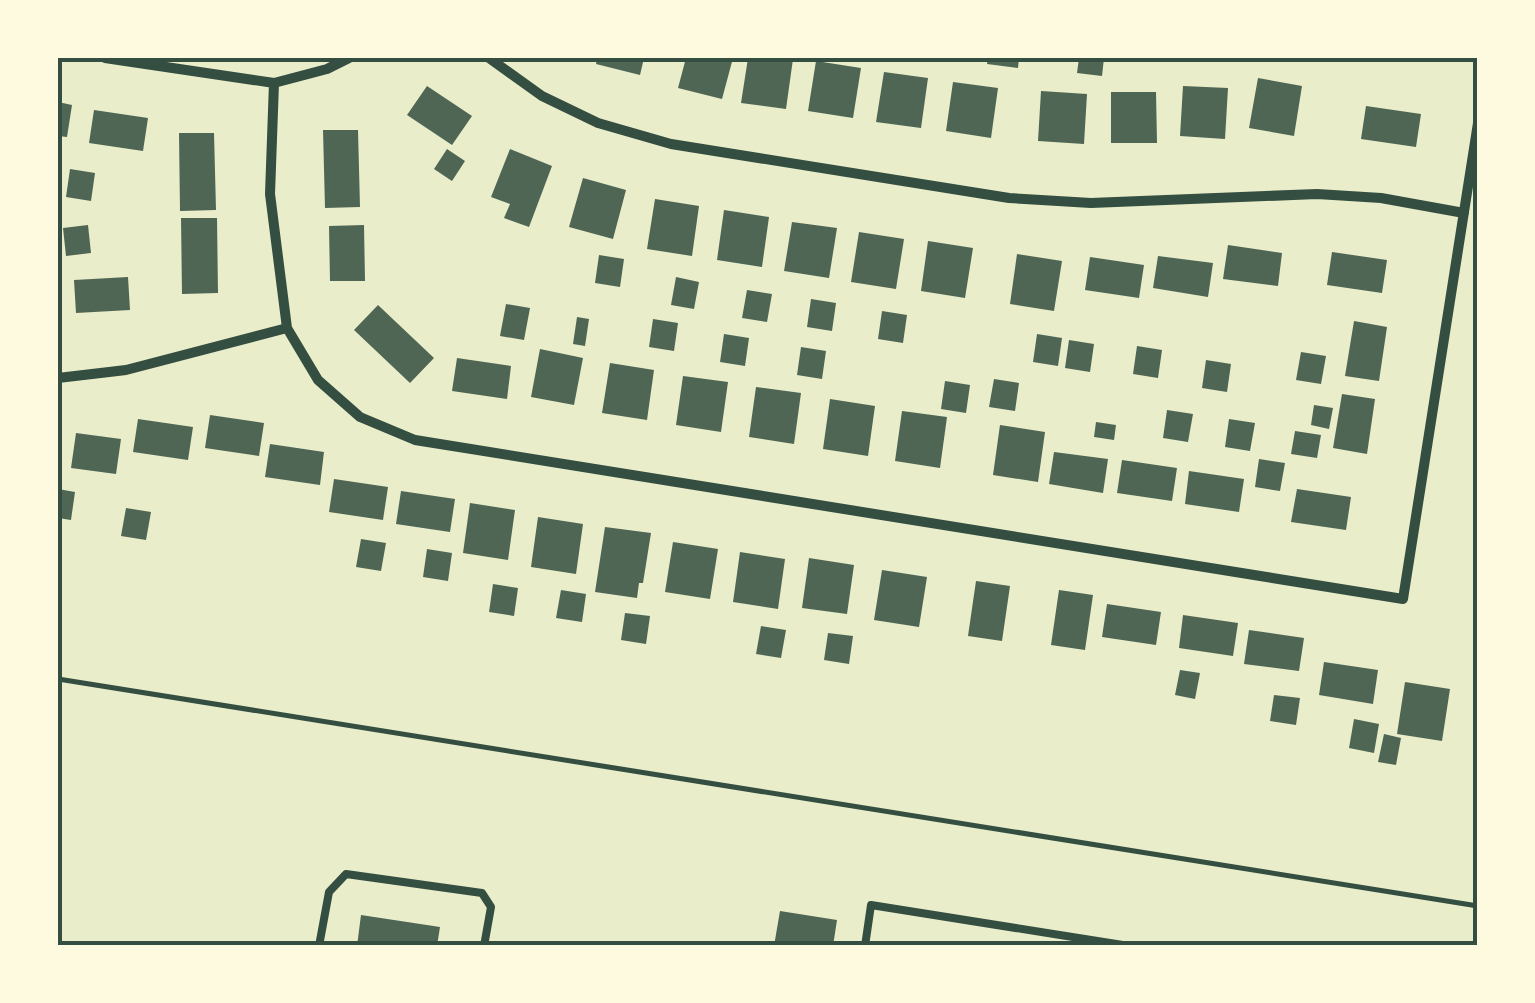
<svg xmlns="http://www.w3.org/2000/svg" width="1535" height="1003" font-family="'Open Sans',sans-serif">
<rect width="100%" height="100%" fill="#e9edc9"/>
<path fill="#4f6655" d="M597 58H644L640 75 596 64Z
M686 58H733L722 99 678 88Z
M748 58 793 59 786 109 741 103Z
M988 58H1019L1018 68 987 64Z
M1079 58H1104L1102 76 1077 73Z
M816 61 861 68 853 118 808 111Z
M884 72 928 78 921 128 876 122Z
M1258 78 1302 86 1294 136 1249 128Z
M953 82 998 88 991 138 946 131Z
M427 86 472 116 452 145 407 115Z
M1183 86 1228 88 1225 139 1180 136Z
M1041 91 1087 94 1084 144 1038 141Z
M1111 92H1156L1157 143H1111Z
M58 102 72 105 67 137 58 136Z
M1366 106 1421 114 1416 147 1361 139Z
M94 110 148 118 143 151 89 143Z
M323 130H358L360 207 325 208Z
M179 133H214L216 210 180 211Z
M447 149 465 161 452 181 434 169Z
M510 149 552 166 529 227 504 218 510 204 491 197Z
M70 169 95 173 91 201 66 197Z
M583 178 626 190 613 239 569 227Z
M655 199 699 206 692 256 647 249Z
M724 210 769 217 762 267 717 260Z
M181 218H217L218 293 182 294Z
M792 222 837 228 829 278 784 271Z
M88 225 91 253 66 256 63 228Z
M364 225 365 281H330L329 226Z
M859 232 904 239 896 289 851 282Z
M928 241 973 248 965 298 921 291Z
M1228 245 1282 253 1278 286 1223 279Z
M1332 252 1387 260 1382 293 1327 285Z
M1017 254 1062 261 1054 311 1010 304Z
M599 255 624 259 620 287 595 283Z
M1158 256 1213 263 1208 297 1153 288Z
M1090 257 1144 265 1139 298 1085 290Z
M128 277 130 310 76 313 74 280Z
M676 277 699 282 694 309 671 305Z
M747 290 772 294 767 322 742 318Z
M811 299 836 303 832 331 807 327Z
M506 304 530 308 524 340 500 336Z
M378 305 434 358 410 383 354 330Z
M882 311 907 315 903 343 878 339Z
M577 317 589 319 585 346 573 344Z
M653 319 678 323 674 351 649 347Z
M1354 321 1387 327 1379 381 1345 376Z
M724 334 749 338 745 366 720 362Z
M1037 334 1062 338 1058 366 1033 362Z
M1069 340 1094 344 1090 372 1065 368Z
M1137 346 1162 350 1158 378 1133 374Z
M801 347 826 351 822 379 797 375Z
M540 349 583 358 574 405 531 397Z
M1301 352 1326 356 1321 384 1296 380Z
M457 358 511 366 507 399 452 391Z
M1206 360 1231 364 1227 392 1202 388Z
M610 363 654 370 647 420 602 413Z
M683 376 728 382 721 432 676 425Z
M994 379 1019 383 1015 411 989 407Z
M945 381 970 385 966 413 941 409Z
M756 387 801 393 794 444 749 437Z
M1342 394 1375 399 1367 454 1333 448Z
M830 399 875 406 868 456 823 449Z
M1314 405 1333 408 1329 429 1311 425Z
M1167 410 1193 414 1188 442 1163 438Z
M902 411 947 417 940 468 895 461Z
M210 415 264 423 259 456 205 448Z
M138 419 193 427 188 460 133 452Z
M1229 419 1255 423 1250 451 1225 447Z
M1096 422 1116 425 1114 440 1094 437Z
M1000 425 1045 432 1038 482 993 475Z
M1295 431 1321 435 1317 458 1291 454Z
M76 433 121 439 116 474 71 468Z
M270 444 324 452 320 485 265 477Z
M1054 452 1108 459 1103 493 1049 484Z
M1259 459 1285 463 1280 491 1255 487Z
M1122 460 1177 468 1172 501 1117 493Z
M1189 471 1244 479 1239 512 1185 504Z
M334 479 388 487 383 520 329 512Z
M58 489 75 492 71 520 58 518Z
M1297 489 1351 497 1346 530 1291 522Z
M401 491 455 499 450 532 396 524Z
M470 503 515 510 508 560 463 553Z
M126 508 151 512 146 540 121 536Z
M538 517 583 524 576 574 531 567Z
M605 527 651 533 643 583H639L637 598 595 592Z
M361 539 386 543 381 571 356 567Z
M673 542 718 549 710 599 665 592Z
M427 549 452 553 448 581 423 577Z
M740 552 785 559 778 609 733 602Z
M809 558 854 565 847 614 802 608Z
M882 570 927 577 919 627 874 620Z
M976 581 1010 586 1002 641 968 636Z
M493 584 518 588 514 616 489 612Z
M561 590 586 594 582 622 556 618Z
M1059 590 1093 595 1085 650 1051 645Z
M1107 604 1161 612 1156 645 1102 637Z
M625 613 650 616 646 644 621 640Z
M1183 615 1238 623 1233 656 1179 648Z
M761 626 786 630 781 658 756 654Z
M1249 630 1304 638 1299 671 1244 664Z
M828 633 853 636 849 664 824 660Z
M1324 662 1378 670 1373 704 1319 695Z
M1180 670 1200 673 1195 699 1175 695Z
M1405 682 1450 689 1442 741 1397 734Z
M1274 695 1300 698 1296 725 1270 721Z
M1354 719 1379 724 1374 753 1349 748Z
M1384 734 1401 738 1396 765 1378 762Z
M780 911 837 920 833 946H774Z
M361 915 440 927 437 946H357Z"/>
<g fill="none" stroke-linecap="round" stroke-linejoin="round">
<path stroke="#344e41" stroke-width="5" d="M58 679 1478 906"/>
<path stroke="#344e41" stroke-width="8" d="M319 946 329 892 346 874 482 893 491 907 484 946
M865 946 871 905 1129 946"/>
<path stroke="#344e41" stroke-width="10" d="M105 58 274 83 327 69 349 58
M489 58 542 96 598 123 671 144 1009 198 1091 203 1317 194 1381 198 1464 213
M274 83 270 194 287 328 318 380 360 417 415 440 1403 599 1478 123
M58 378 126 370 287 328"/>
</g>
<rect width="1535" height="1003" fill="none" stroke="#fefae0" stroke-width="120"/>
<rect x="60" y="60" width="1415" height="883" fill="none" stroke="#344e41" stroke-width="4"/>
</svg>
